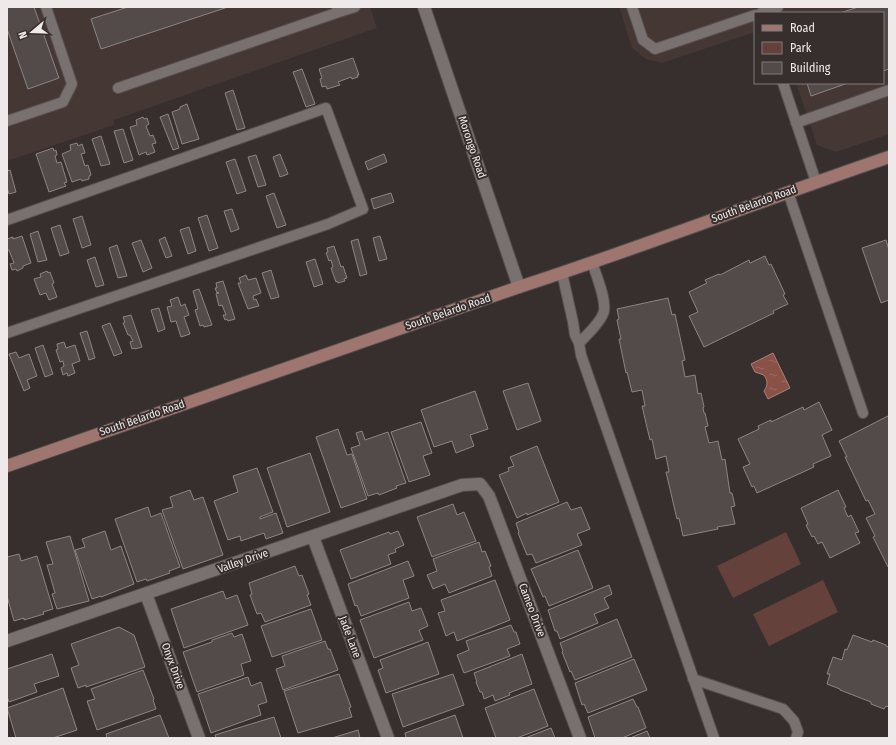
<svg xmlns="http://www.w3.org/2000/svg" width="896" height="745" font-family="'Fira Sans Condensed',sans-serif">
<defs>
<pattern id="water-ripples" width="26" height="14" patternUnits="userSpaceOnUse"><rect width="26" height="14" fill="#8a5247"/><path d="M2 4q2-2 4 0t4 0M15 11q2-2 4 0t4 0" fill="none" stroke="#9b6b62"/></pattern>
</defs>
<rect width="100%" height="100%" fill="#362f2d"/>
<path fill="#453734" d="M7 7H370L377 28 114 120V125L7 161Z
M619 7H889V134L836 152 817 145 796 83H883V13H755V32L662 63 646 59 632 48Z"/>
<path fill="#64413a" d="M786 532 801 564 733 598 717 566Z
M823 580 838 612 769 646 753 614Z"/>
<path fill="url(#water-ripples)" stroke="#a88078" d="M773 353 790 388 768 399 764 391C768 385 768 381 764 375L755 372 751 364Z"/>
<path fill="#534b4a" stroke="#8d8583" d="M7 7H34L59 78 28 89 7 29Z
M128 7H228L101 49 91 19Z
M858 7H889V69L883 71V13H840Z
M353 58 359 75H357L358 77 352 79 351 77 338 82 340 85 327 89 326 86 322 87 320 79 322 78 319 69Z
M302 69 315 104 306 107 293 72Z
M807 83H848L811 96Z
M233 90 245 128 237 130 225 93Z
M187 104 199 139 182 144 172 112 180 109V107Z
M168 114 179 148 173 150 160 117Z
M143 117 144 119 147 118 149 124 146 126 150 136 153 135 156 143 152 144 155 152 147 155 146 152 139 155 130 127 137 125 136 120Z
M123 129 133 160 124 163 114 131Z
M101 136 110 164 101 166 92 139Z
M77 143 78 146 82 144 85 153 81 154 85 166 88 165 91 175 89 176V179L82 181 81 179 72 182 62 154 71 150 70 145Z
M53 148 54 151 56 150 57 155 55 156 57 163 61 162 67 182 64 183 66 186 49 192 36 154Z
M280 154 288 174 280 177 273 157Z
M384 154 387 162 368 170 365 162Z
M256 155 266 185 258 187 248 157Z
M235 159 246 191 237 194 226 162Z
M10 170 16 192 9 194 7 187V171Z
M274 193 286 225 277 228 266 196Z
M391 193 394 202 374 209 371 199Z
M232 209 239 229 231 232 224 211Z
M207 215 218 248 209 251 198 218Z
M82 216 91 245 82 248 73 219Z
M60 225 69 253 60 256 51 228Z
M189 227 196 251 188 254 180 230Z
M38 231 47 260 38 262 30 234Z
M22 236 31 263 23 266V268L17 271 16 269 12 270 10 264 14 263 9 250H7V239L13 237V239Z
M380 236 387 259 379 261 373 238Z
M165 237 172 256 166 258 159 240Z
M358 239 367 274 360 276 351 241Z
M141 240 152 268 143 272 132 243Z
M886 240 889 250V300L881 303 862 248Z
M117 245 127 276 118 278 109 248Z
M334 246 341 267 343 266 347 278 344 279 345 281 338 283 337 281 336 282 331 268 333 267 331 260 329 261 326 253 328 252 327 248Z
M765 256 769 265 771 264 785 294 783 295 788 304 773 311 774 313 704 347 689 316 698 312 689 292 707 283 705 280 719 274 720 275 749 260 750 263Z
M95 257 104 285 96 287 87 260Z
M315 259 323 284 314 287 306 262Z
M271 270 279 297 271 299 262 273Z
M47 271 48 273 50 272 54 283 52 284 57 297 49 300 46 293 40 295 34 279 41 277 40 274Z
M246 275 248 280 256 278 261 293 253 296 254 300 256 299 259 306 248 309 238 283H241L239 278Z
M223 281 235 319 228 321 227 319 225 320 223 315H226L222 305 219 306 216 294 219 293 218 292 217 293 215 288H217L216 283Z
M199 289 212 325 204 327 203 325 200 326 195 310 198 309 193 291Z
M178 297 181 306 185 304 189 315 184 317 190 334 181 337 176 321 171 322 167 307 172 306 170 300Z
M668 298 672 315 675 314 685 360 682 361 685 377 695 375 698 394 701 393 704 407 703 408 704 413H705L708 426 705 427 709 443 718 441 722 460 725 459 730 493H732L735 506 731 507 735 524 717 527 718 529 683 536 679 518 677 519 666 472H669L666 456 656 459 652 439 650 440 642 406H645L642 390 632 392 627 372 626 373 619 339H621L617 320 619 319 617 309Z
M159 308 165 329 158 332 151 310Z
M131 315 142 347 135 349V348L132 349 130 342 133 341 130 335H128L123 323 125 322 123 317Z
M110 323 122 353 114 356 102 326Z
M87 331 95 358 89 360 80 333Z
M64 342 66 348 75 345 80 361 72 364 75 373 68 376 67 373 63 375 61 368 64 366 63 361 60 362 56 350 58 349 57 344Z
M43 345 53 374 45 377 35 348Z
M16 352 19 358 29 354 37 376 27 380 30 388 24 391 9 354Z
M528 383 541 421 517 430 503 391Z
M475 391 488 429 470 435 474 446 456 453 452 441 434 447 421 410Z
M819 402 832 430 822 435 831 456 813 464 814 467 757 493 754 486 752 487 743 467 750 464 738 439 759 429 758 426 771 420V422L803 407 804 410Z
M888 416 889 418V566L888 567 873 537 875 536 866 518 875 514 868 500 866 501 845 457H847L839 441Z
M421 422 432 453 423 456 430 475 409 482 391 432Z
M338 429 347 455 352 454 367 499 341 508 316 437Z
M362 431 365 440 388 432 406 483 396 486 397 488 379 495 378 493 368 496 351 448 360 445 356 433Z
M537 446 559 502 527 515V513L517 518 499 475 509 471 508 468 514 466 510 457Z
M310 453 330 512 287 527 267 468Z
M257 468 273 512 260 517V519L276 513 283 533 266 539 264 533 241 541 240 536 228 540 214 501 238 492 233 476Z
M190 490 194 500 203 497 223 555 183 569 162 510 173 507 170 497Z
M838 490 846 507 844 508 848 517 851 515 859 532 855 533 860 543 830 558 822 542 818 544 814 536 812 537 806 525 808 524 801 508Z
M567 502 571 510 581 507 590 529 577 534 582 545 536 563 532 554 527 555 518 533 519 532 516 523Z
M453 504 457 515 464 512 476 541 432 557 417 517Z
M148 507 151 517 161 513 180 567 169 571 170 573 147 581 146 579 137 582 115 519Z
M105 531 111 550 121 546 134 584 101 597V596L92 599 75 550 85 547 82 539Z
M398 531 404 545 395 549 396 552 388 555 391 564 351 579 340 550 389 532 390 534Z
M70 536 89 601 57 609 52 594 55 593 47 565 53 564 46 542Z
M479 542 482 552 485 551 491 566 489 567 492 576 449 593 445 584 433 589 427 575 437 571 433 559Z
M578 550 593 588 549 606 545 596 543 597 531 569Z
M19 554 21 561 37 556 53 609 43 612 44 614 24 620V618L14 621 7 596V557Z
M408 561 414 576 403 580 409 598 361 616 357 605 355 606 348 584Z
M295 566 299 576 302 575 309 594 307 595 311 605 265 622 261 613 257 614 250 595 252 594 249 583Z
M495 580 510 620 457 641 454 632 446 636 438 613 445 611 441 600Z
M609 585 612 594 604 598 609 608 594 614 598 623 560 639 557 631H555L548 610Z
M223 591 226 599 237 595 248 625 184 648 171 609Z
M409 602 412 611 421 608 428 626 419 630 423 640 374 658 360 620Z
M311 609 322 640 272 657 261 626Z
M617 619 632 657 575 680 571 671 570 672 562 652 563 651 560 643Z
M511 625 514 632H516L520 644 507 649 510 656 464 673 457 655 469 650 466 641Z
M119 627 134 635 145 667 86 687V685L78 688 71 668 79 665 71 644Z
M232 633 234 637 242 634 251 661 241 664 244 675 197 692 183 652 212 642V640Z
M853 635 872 642 873 640 886 645V646L889 647V707L886 706 884 709 871 704V702L840 690V689L827 684 830 674H827L833 657 842 660 845 649 847 650Z
M325 641 328 649H330L338 670 283 690 276 669 285 666 282 656Z
M428 642 439 674 386 693 378 670 383 668 380 660Z
M52 654 59 676 34 684 37 692 9 702 7 696V669Z
M522 654 532 684 509 693 510 695 495 701 493 695 484 699 482 692H480L476 682H477L474 673Z
M634 659 647 690 588 713 584 704 582 705 575 683Z
M143 670 154 699 153 700 156 709 97 730 87 701 95 699 91 689Z
M339 674 351 707 349 708 352 717 298 733 284 691Z
M453 674 464 705 403 727 392 694Z
M248 677 251 686 261 682 267 702 258 705 261 715 211 733 198 694Z
M63 688 77 730 53 738H16L7 708Z
M534 689 548 726 517 738H496L485 708Z
M633 699 637 707H638L646 728 622 738H595L588 717Z
M160 715 169 738H107L106 734Z
M455 715 463 738H406L405 733Z
M274 717 281 738H216L215 735Z
M551 728 555 738H525Z
M358 730 360 738H332Z
M647 731 650 738H630Z"/>
<g fill="none" stroke-linecap="round" stroke-linejoin="round">
<defs>
<path id="lane" d="M337 7 339 12 355 7
M632 7 643 40 655 49 755 15
M761 13 778 7
M783 83 816 182
M118 88 339 12
M7 121 63 102 72 84 46 7
M796 123 889 90
M788 192 863 413
M7 220 326 108 363 209 328 224 7 333
M562 273 573 322 575 335 579 343C586 336 602 321 604 311 606 298 596 275 592 262
M579 343 581 355 714 738
M693 679 783 709 794 721 798 732 796 738"/>
<path id="street" d="M424 7 519 287
M313 537 388 738
M146 594 199 738
M7 641 462 485 480 484 489 496 580 738"/>
<path id="secondary" d="M7 466 519 287C643 247 765 199 889 157"/>
</defs>
<use href="#lane" stroke="#544e4d" stroke-width="12"/>
<use href="#street" stroke="#544e4d" stroke-width="14"/>
<use href="#secondary" stroke="#544e4d" stroke-width="14"/>
<use href="#lane" stroke="#79716f" stroke-width="10"/>
<use href="#street" stroke="#79716f" stroke-width="12"/>
<use href="#secondary" stroke="#9e766f" stroke-width="12"/>
</g>
<g text-anchor="middle" dominant-baseline="central" stroke-width="4" stroke-linejoin="round" paint-order="stroke">
<g font-size="11" fill="#efeae9" stroke="#362f2d">
<text transform="translate(472 147) rotate(71)">Morongo Road</text>
<text transform="translate(754 204) rotate(-20)">South Belardo Road</text>
<text transform="translate(448 312) rotate(-19)">South Belardo Road</text>
<text transform="translate(142 418) rotate(-19)">South Belardo Road</text>
<text transform="translate(243 561) rotate(-19)">Valley Drive</text>
<text transform="translate(532 610) rotate(69)">Cameo Drive</text>
<text transform="translate(350 637) rotate(69)">Jade Lane</text>
<text transform="translate(173 666) rotate(70)">Onyx Drive</text>
</g>
</g>
<rect width="896" height="745" fill="none" stroke="#efeae9" stroke-width="16"/>
<rect x="754" y="12" width="130" height="72" fill="#362f2d" stroke="#807a78"/>
<rect x="762" y="25" width="20" height="6" fill="#9e766f" stroke="#807a78"/>
<text x="790" y="32" font-size="12" fill="#efeae9">Road</text>
<rect x="762" y="42" width="20" height="12" fill="#64413a" stroke="#807a78"/>
<text x="790" y="52" font-size="12" fill="#efeae9">Park</text>
<rect x="762" y="62" width="20" height="12" fill="#534b4a" stroke="#807a78"/>
<text x="790" y="72" font-size="12" fill="#efeae9">Building</text>
<g transform="translate(32 32) rotate(251)" stroke="#362f2d" stroke-width="3" paint-order="stroke">
<path d="M0-3L7 15L0 10L-7 15Z" fill="#efeae9"/>
<text y="-6" font-size="11" font-weight="bold" text-anchor="middle" fill="#efeae9">N</text>
</g>
</svg>
